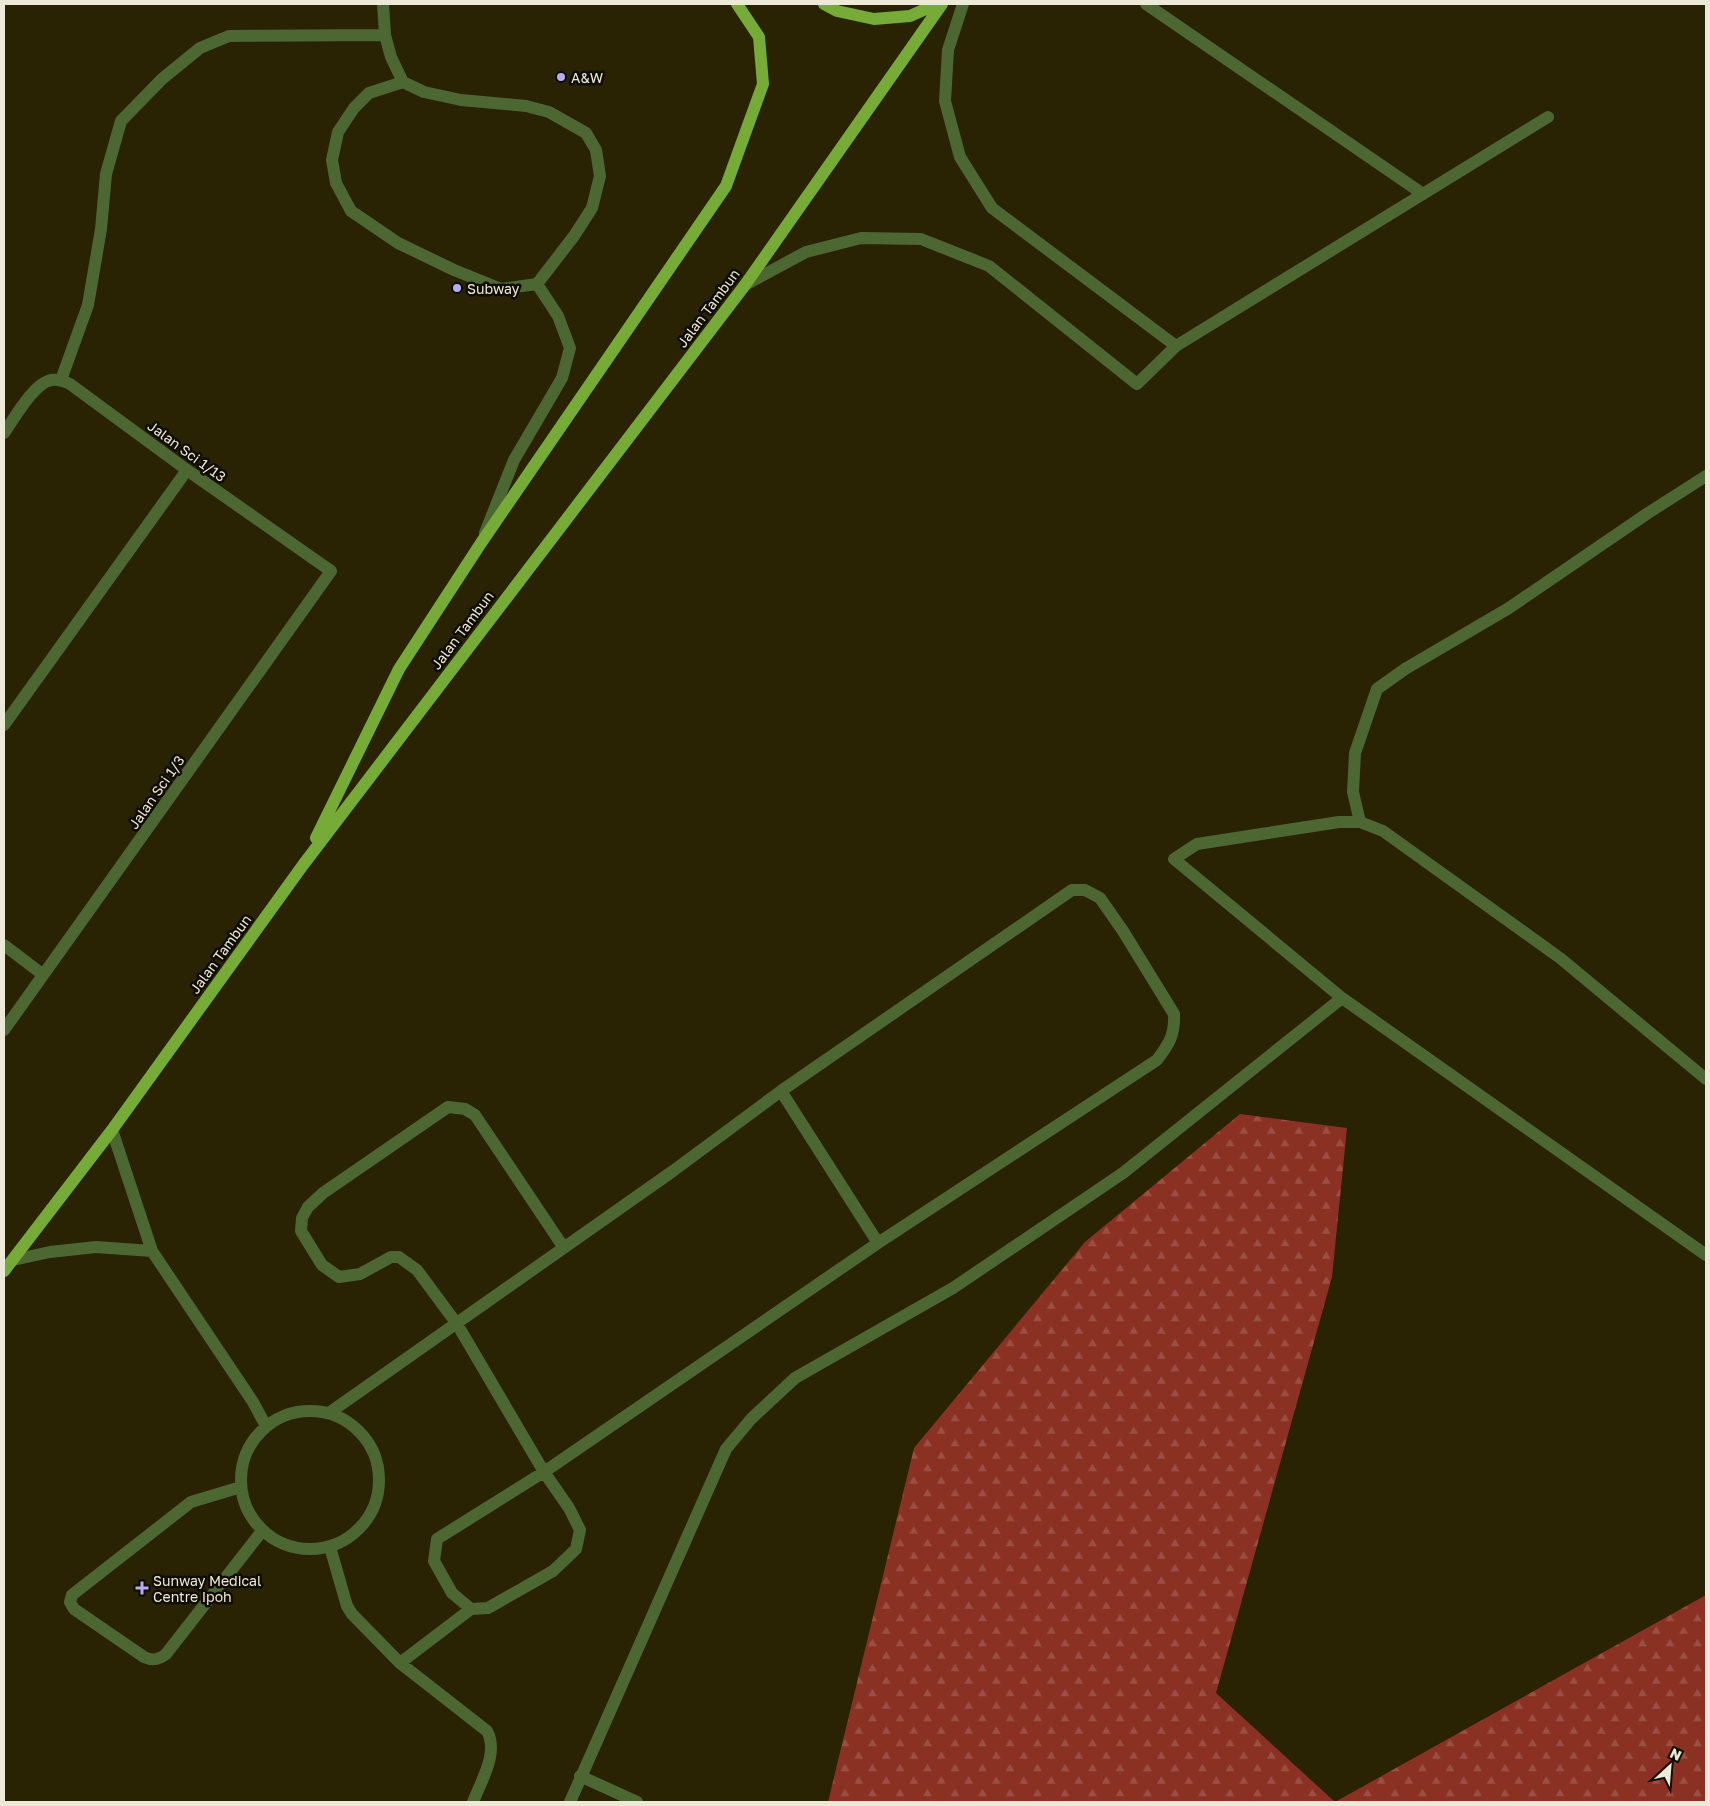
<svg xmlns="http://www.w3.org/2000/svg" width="1710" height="1806" font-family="'Golos Text',sans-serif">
<defs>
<pattern id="forest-firs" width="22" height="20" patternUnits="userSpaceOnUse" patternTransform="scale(1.25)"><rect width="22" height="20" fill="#8a3124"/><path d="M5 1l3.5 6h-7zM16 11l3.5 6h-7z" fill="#9b4f43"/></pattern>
</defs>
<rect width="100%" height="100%" fill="#292203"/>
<path fill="url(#forest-firs)" d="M1240 1114 1347 1128 1332 1277 1216 1693 1335 1802 1706 1595V1802H828L914 1448 1085 1242Z"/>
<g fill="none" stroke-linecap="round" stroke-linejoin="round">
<path stroke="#4d6733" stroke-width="12" d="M383 4 385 35 391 57 403 82 424 92 461 100 526 106 549 112 586 133 596 150 600 176 592 208 574 236 537 284 501 289 454 270 398 243 351 211 336 183 332 160 338 132 354 108 369 93 403 82
M61 380 88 305 101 229 106 174 121 121 162 79 200 48 229 36 385 35
M485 533 514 460 562 378 570 348 558 316 537 284
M4 725 187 470
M1360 822 1353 792 1355 753 1377 689 1405 669 1509 608 1648 513 1706 476
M781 1091 878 1243
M112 1130 152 1251 253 1402 266 1426
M13 1260 50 1252 96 1247 152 1251
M241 1480a69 69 0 1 1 138 0a69 69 0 1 1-138 0Z
M329 1413 673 1171 781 1091 1072 890H1085L1100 898 1123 931 1174 1014C1175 1035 1169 1044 1157 1060L878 1243 544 1472 437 1539 434 1561 452 1593 471 1609 488 1608 553 1571 576 1549 580 1530 569 1508 544 1472 457 1324 417 1270 399 1257H391L360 1274 339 1277 322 1265 301 1231 302 1218 308 1207 323 1193 448 1107 465 1109 475 1115 564 1248
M241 1487 191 1502 72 1595 70 1602 74 1609 144 1657C153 1661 159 1660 166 1654L262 1531
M330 1547 347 1606 352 1614 400 1663 487 1731C499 1753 481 1781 473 1802
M400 1663 471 1609
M580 1776 637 1802"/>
<path stroke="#4d6733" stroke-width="12" d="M963 4 948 50 945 101 960 157 992 208 1176 346
M1146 4 1423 194
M745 285 806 252 861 238 921 239 989 266 1137 384 1176 346 1548 117
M4 433C14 419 34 383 51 380 58 379 64 381 70 384L187 470 331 571 4 1030
M4 945 42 974
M1706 1079 1560 958 1383 831 1360 822H1339L1197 844 1174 859 1342 998 1706 1255
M570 1802 726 1449 751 1419 795 1378 953 1288 1123 1173 1342 998"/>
<path stroke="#75ab36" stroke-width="12" d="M824 4 837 11 874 19 910 16 937 4
M316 838 399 669 481 543 726 186 763 84 759 37 737 4
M4 1271 112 1130 303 865 745 285 942 4"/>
</g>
<g fill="#b7abf8" stroke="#0f0c02" stroke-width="2">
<circle cx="561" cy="77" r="5"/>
<circle cx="457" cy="288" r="5"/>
<path d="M139.5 1580.5h5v5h5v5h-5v5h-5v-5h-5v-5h5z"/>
</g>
<g text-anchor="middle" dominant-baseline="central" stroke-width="5" stroke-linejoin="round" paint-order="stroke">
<g font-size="14" fill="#ece9d7" stroke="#0f0c02" text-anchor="start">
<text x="571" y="77">A&amp;W</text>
<text x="467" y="288">Subway</text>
<text x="153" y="1580">Sunway Medical<tspan x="153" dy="16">Centre Ipoh</tspan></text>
</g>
<g font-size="14" fill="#ece9d7" stroke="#0f0c02">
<text transform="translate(708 308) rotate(-53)">Jalan Tambun</text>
<text transform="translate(187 451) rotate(36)">Jalan Sci 1/13</text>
<text transform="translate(462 630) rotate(-53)">Jalan Tambun</text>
<text transform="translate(156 792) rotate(-55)">Jalan Sci 1/3</text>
<text transform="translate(220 954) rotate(-54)">Jalan Tambun</text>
</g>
</g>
<rect width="1710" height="1806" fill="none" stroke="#ece9d7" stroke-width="10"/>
<g transform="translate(1670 1766) rotate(26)" stroke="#0f0c02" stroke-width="4" paint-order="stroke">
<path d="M0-4L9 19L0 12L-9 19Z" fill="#ece9d7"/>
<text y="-8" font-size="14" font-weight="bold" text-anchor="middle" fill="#ece9d7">N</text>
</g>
</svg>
